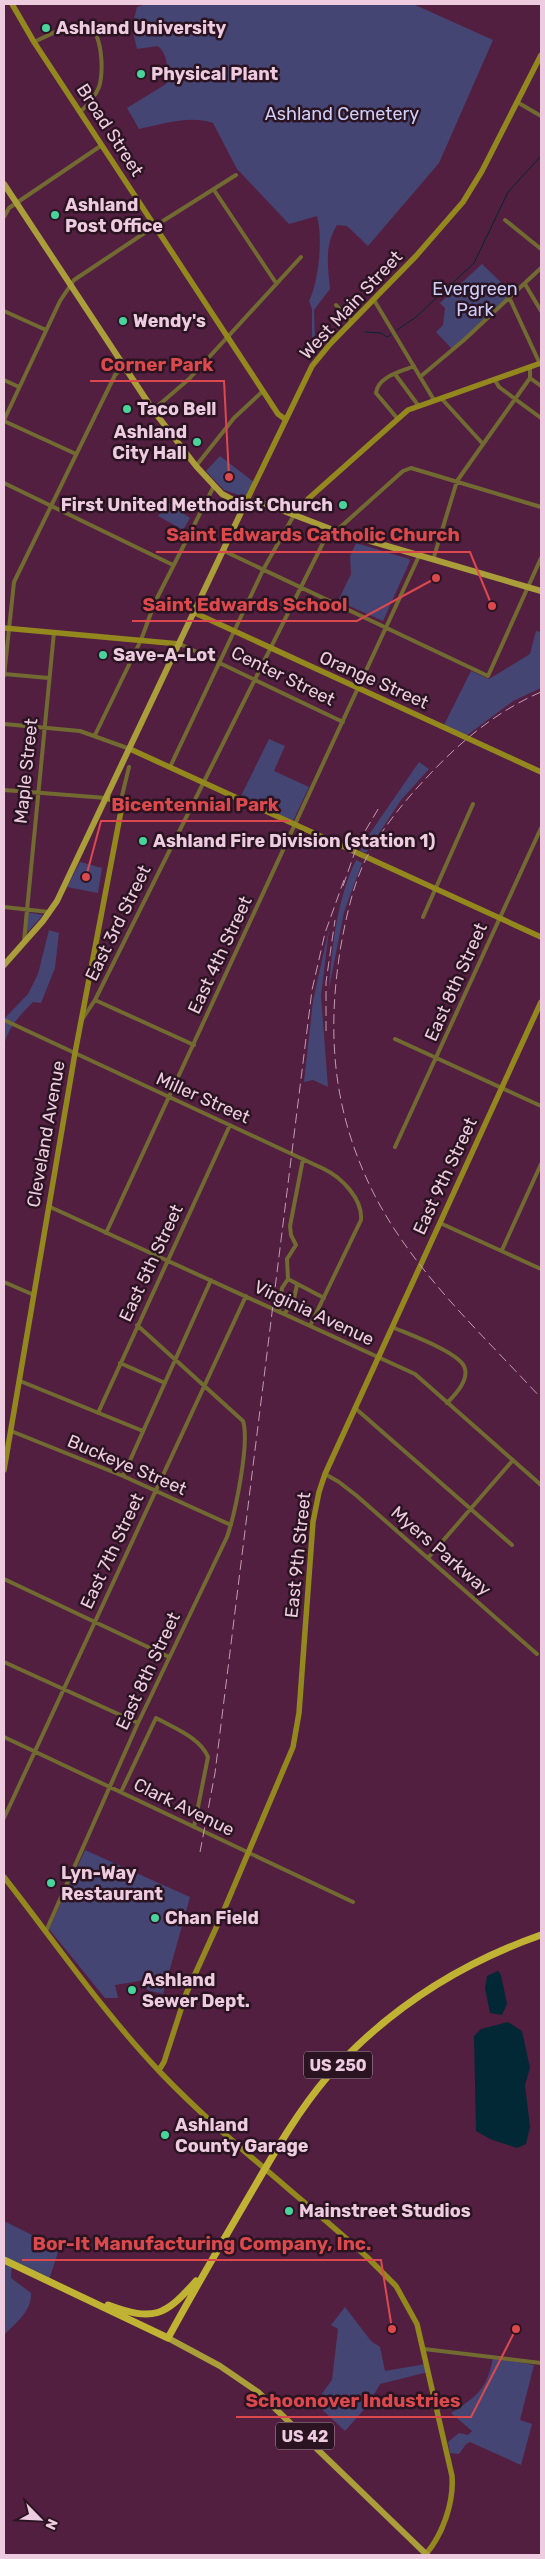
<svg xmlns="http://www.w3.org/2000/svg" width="545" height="2559" font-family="Rubik,sans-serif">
<rect width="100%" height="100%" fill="#531f41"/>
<path fill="#454573" d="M146 4H413L493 40 439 163 368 246 347 226 337 225C324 246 328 266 330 289L314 310 315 340 312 345V309L309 301C319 281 323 237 317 216L289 224 237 169 213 123C190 115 163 124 139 129L127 108 166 84C168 70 169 56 158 46L137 49 132 27 137 7Z
M482 264 512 293 452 349 436 332 443 325 445 308 440 303Z
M220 456 255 483 248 498 224 490 206 471Z
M169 503 190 518 183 530 158 516Z
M356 543 409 559 410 561 383 621 338 601 351 574 350 556Z
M536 631 541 632V688L513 701 466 736 443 727 471 671 489 679 530 654Z
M269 739 285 746 274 771 309 787 293 821 241 796Z
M419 762 429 769 401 800 366 853 360 851 366 839Z
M356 860 362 863 344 912 329 989C332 945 337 900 356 860Z
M80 862 102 868 98 893 67 887Z
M26 912 43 915 24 936Z
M329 929 321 996 328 1087 313 1080 304 1082 313 1001Z
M49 930 59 933 55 968 41 1003 33 1002C20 1015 8 1027 4 1046V1019L28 994 38 974Z
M85 1850 190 1897 163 1994 147 1990 145 1980 115 1985 118 1998H105L49 1929Z
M4 2221 54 2246 58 2252 49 2280 4 2259Z
M4 2262 12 2265 11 2278 31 2293C32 2311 16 2323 4 2335Z
M345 2307 371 2341 380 2347 385 2371 426 2364 428 2372 380 2384 368 2405 345 2431 315 2403 332 2380 338 2329 331 2325Z
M493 2358 534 2365 520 2420 532 2424 521 2465 470 2442 466 2444 459 2454 450 2453 448 2442 459 2433 468 2435 472 2431 451 2413C478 2396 487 2389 493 2358Z"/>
<path fill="#012834" d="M498 1971 501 1975 507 2004 502 2015 490 2013 485 1988 487 1976Z
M508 2022 522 2031 530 2068 525 2085 530 2127 526 2144 517 2148 490 2139 476 2131 474 2036 481 2029Z"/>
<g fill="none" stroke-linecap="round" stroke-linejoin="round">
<path stroke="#012834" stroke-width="1" d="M397 330 416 317 474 263 508 192 541 156
M365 332 381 333 387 337 391 335"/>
<path stroke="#716b31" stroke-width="4" d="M34 42C45 37 74 21 85 24 103 29 104 73 99 87 95 97 88 105 80 112
M517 102 541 116
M214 190 276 283
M4 217 9 208 102 145
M505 220 541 249
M525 284 541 311
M509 297 540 364
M374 300 434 400
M336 305 352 322
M4 311 46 330
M395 374 418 405
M420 377 464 340 541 268
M530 378 541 386
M4 380 19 387
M495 380 499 387 541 418
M441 398 483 444
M153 410 189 379 301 257
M397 418 376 393C378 376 401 372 414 366
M4 420 60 301 74 280 155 226 236 175
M4 421 76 454
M196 466 234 418 263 391
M4 483 173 565
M336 531 403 471 411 468 541 507
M224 551 488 676 541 558
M433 560 457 481 530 378V368
M180 644 343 722
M4 674 49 678
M4 676 14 582 115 375 124 367
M4 724 80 731 130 749
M95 735 141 640 155 602 214 486
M170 767 263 570 294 515
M4 790 106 798
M120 804 129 767
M4 907 49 912
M423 917 473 804
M24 941 54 632
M95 1000 194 1045
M4 1020 324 1169C341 1177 363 1199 361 1220L310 1326
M81 1021 95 1000 330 529
M395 1039 541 1106
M395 1147 541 828
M48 1206 415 1374 541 1485
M440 1223 541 1269
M106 1233 419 556
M502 1250 541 1164
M288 1279 324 1298
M4 1282 34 1295
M279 1312 282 1288 288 1279 287 1259 296 1245 291 1235 290 1226 303 1159
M284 1314 293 1303 297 1285
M392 1327C408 1334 456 1351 464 1366 470 1379 456 1394 447 1403
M120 1363 165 1383
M20 1381 143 1431
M355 1408 512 1545
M98 1413 230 1125
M11 1431 123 1476 231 1525
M325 1474 339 1482 357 1496 537 1654
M123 1476 211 1280
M428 1558 513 1460
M4 1579 169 1657
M4 1662 138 1723
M4 1737 353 1902
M121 1792 156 1718 160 1720C177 1729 201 1739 208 1757L194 1827
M4 1818 246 1296
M46 1931 138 1723 227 1537C235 1514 250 1443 243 1421L137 1325
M424 2349 541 2363"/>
<path stroke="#93881e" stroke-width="5.5" d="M12 4 34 42 263 391 278 414 285 419
M245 504 312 366 330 344 416 256 463 202 482 171 541 55
M294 515 308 499 408 410 541 363
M195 613 541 772
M4 628 180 644
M130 749 541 937
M4 1470 75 1053 121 811 117 801 106 798
M4 1877C55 1942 103 2012 160 2072 224 2139 299 2195 367 2257L396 2286 417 2324 452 2476C454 2502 443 2534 426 2554
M159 2070 164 2062 186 1994 221 1917 293 1747 299 1713 313 1522 319 1492 325 1474 541 1002"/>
<path stroke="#a99e3a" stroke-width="6" d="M4 184 153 410 196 466 222 494 237 502 263 503 336 531 541 591
M4 965 43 921 57 901 245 504
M168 2338 220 2366 258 2392 427 2555"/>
<path stroke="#c0b334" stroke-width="7" d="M4 2260 168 2338C196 2287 225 2237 255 2186 277 2148 299 2110 328 2076 387 2010 458 1964 541 1935
M108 2305C154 2322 165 2316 196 2281"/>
<path stroke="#c29bb2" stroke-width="1" stroke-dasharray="10 5" stroke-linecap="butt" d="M541 692C499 710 462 740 431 773 408 797 387 822 370 851 354 880 347 913 341 945 326 1035 333 1114 375 1196 415 1273 483 1335 541 1398
M343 886 358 843 380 806
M326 1031V982L335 920
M200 1852 215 1773 312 990 325 933 344 880"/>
</g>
<g fill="#48d49d" stroke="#2b1422" stroke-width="2">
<circle cx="46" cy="28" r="5"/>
<circle cx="141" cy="74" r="5"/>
<circle cx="55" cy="215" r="5"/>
<circle cx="123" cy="321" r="5"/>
<circle cx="127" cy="409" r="5"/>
<circle cx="197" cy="442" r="5"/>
<circle cx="343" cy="505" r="5"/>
<circle cx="103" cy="655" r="5"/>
<circle cx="143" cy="841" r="5"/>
<circle cx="51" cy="1883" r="5"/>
<circle cx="155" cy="1918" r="5"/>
<circle cx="132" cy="1990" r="5"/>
<circle cx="165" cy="2135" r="5"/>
<circle cx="289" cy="2211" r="5"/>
</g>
<g text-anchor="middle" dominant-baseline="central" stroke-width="5" stroke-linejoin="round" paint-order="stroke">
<g fill="#2b1422" stroke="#b495a6" stroke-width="1">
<rect x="304" y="2051.5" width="68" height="27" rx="4"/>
<rect x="276" y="2422.5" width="58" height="27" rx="4"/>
</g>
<g font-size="16" font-weight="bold" fill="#eeccdf">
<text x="338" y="2065">US 250</text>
<text x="305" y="2436">US 42</text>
</g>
<g font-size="18" font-weight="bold" fill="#eeccdf" stroke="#2b1422" text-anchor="start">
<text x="56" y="28">Ashland University</text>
<text x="151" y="74">Physical Plant</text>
<text x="65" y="205">Ashland<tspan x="65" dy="21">Post Office</tspan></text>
<text x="133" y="321">Wendy's</text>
<text x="137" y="409">Taco Bell</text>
<text x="187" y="432" text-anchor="end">Ashland<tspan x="187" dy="21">City Hall</tspan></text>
<text x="333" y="505" text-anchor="end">First United Methodist Church</text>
<text x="113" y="655">Save-A-Lot</text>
<text x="153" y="841">Ashland Fire Division (station 1)</text>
<text x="61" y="1873">Lyn-Way<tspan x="61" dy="21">Restaurant</tspan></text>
<text x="165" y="1918">Chan Field</text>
<text x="142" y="1980">Ashland<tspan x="142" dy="21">Sewer Dept.</tspan></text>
<text x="175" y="2125">Ashland<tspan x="175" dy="21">County Garage</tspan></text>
<text x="299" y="2211">Mainstreet Studios</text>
</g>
<g font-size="18" fill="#cccef8" stroke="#2b1422">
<text x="342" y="114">Ashland Cemetery</text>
<text x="475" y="289">Evergreen<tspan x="475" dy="21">Park</tspan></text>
</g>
<g font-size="18" fill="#eeccdf" stroke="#2b1422">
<text transform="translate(110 130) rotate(57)">Broad Street</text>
<text transform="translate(351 305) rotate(-47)">West Main Street</text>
<text transform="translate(283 676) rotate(26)">Center Street</text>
<text transform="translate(374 680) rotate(24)">Orange Street</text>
<text transform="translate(26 771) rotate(-84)">Maple Street</text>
<text transform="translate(118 923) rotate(-64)">East 3rd Street</text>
<text transform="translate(220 955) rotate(-65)">East 4th Street</text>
<text transform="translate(456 982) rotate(-66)">East 8th Street</text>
<text transform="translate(203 1098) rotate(24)">Miller Street</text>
<text transform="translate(46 1134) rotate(-80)">Cleveland Avenue</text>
<text transform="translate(445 1176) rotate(-65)">East 9th Street</text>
<text transform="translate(151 1263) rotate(-65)">East 5th Street</text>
<text transform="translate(314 1313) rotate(25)">Virginia Avenue</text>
<text transform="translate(127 1465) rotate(23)">Buckeye Street</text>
<text transform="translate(112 1551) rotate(-65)">East 7th Street</text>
<text transform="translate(441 1551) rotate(41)">Myers Parkway</text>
<text transform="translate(298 1555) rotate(-84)">East 9th Street</text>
<text transform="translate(148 1671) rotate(-65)">East 8th Street</text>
<text transform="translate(184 1807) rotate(26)">Clark Avenue</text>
</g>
</g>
<path fill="none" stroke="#db494d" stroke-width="2" d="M229 477L224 381H90M492 606L470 552H156M436 578L357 621H132M86 877L101 821H289M392 2329L381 2260H22M516 2329L471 2417H236"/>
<g fill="#db494d" stroke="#2b1422" stroke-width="2">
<circle cx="229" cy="477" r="5"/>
<circle cx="492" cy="606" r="5"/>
<circle cx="436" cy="578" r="5"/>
<circle cx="86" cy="877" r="5"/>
<circle cx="392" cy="2329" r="5"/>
<circle cx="516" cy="2329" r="5"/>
</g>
<g font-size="19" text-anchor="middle" font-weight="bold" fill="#db494d" stroke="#2b1422" stroke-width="5" stroke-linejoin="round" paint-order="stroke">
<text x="157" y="371">Corner Park</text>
<text x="313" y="541">Saint Edwards Catholic Church</text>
<text x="245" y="611">Saint Edwards School</text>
<text x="195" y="811">Bicentennial Park</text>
<text x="202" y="2250">Bor-It Manufacturing Company, Inc.</text>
<text x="353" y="2407">Schoonover Industries</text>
</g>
<rect width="545" height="2559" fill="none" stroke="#eeccdf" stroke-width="10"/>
<g transform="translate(40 2519) rotate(114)" stroke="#2b1422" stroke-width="4" paint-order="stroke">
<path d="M0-4L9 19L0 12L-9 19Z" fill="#eeccdf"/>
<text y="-8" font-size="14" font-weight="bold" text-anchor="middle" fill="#eeccdf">N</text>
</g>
</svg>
